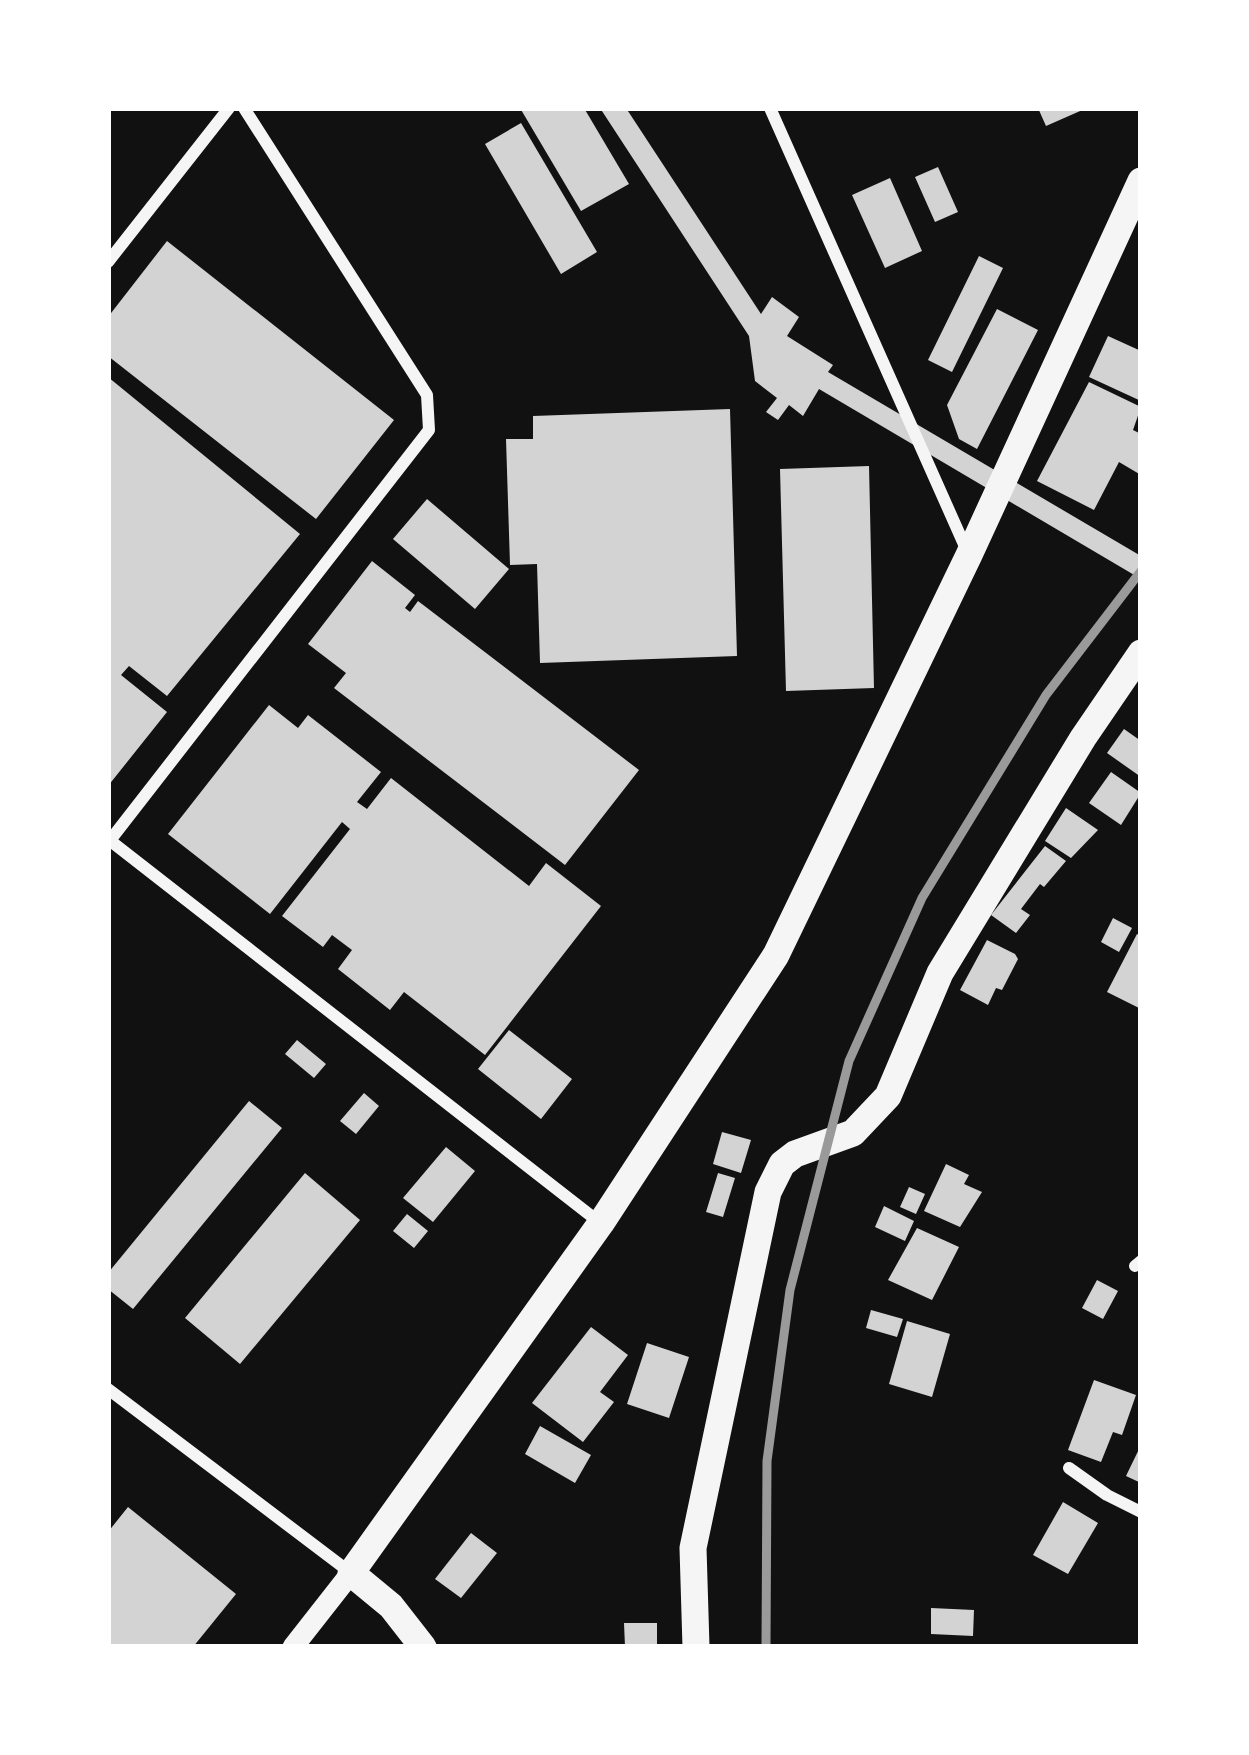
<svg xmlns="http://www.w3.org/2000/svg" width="1249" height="1755" font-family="Ubuntu,sans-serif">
<rect width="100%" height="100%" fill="#111"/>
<path fill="#d3d3d3" d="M520 108H584L629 184 581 211Z
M600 108H626L761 314 772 297 799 317 787 336 833 365 828 372 1141 556V579L819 389 803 416 789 405 778 420 766 412 777 398 755 381 749 336Z
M1038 108H1087L1046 126Z
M521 123 597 252 561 274 485 144Z
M938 167 958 212 935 222 915 177Z
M890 178 922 251 885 268 852 195Z
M167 241 394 420 316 519 108 356V317Z
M979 256 1003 268 952 372 928 360Z
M997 309 1038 330 977 449 959 439 947 405Z
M1108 336 1141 351V401L1089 377Z
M108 377 300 534 167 696 129 666 121 675 167 712 108 786Z
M1089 382 1141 407 1133 430 1141 434V475L1119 462 1094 510 1037 481Z
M730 409 737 656 540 663 537 564 510 565 506 439H533V416Z
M869 466 874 688 786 691 780 469Z
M427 499 509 569 475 609 393 539Z
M372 561 415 595 405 608 410 612 418 601 639 770 565 865 334 688 346 673 308 644Z
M269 705 298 728 308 715 381 772 357 802 367 809 391 778 529 886 546 863 601 906 485 1055 404 992 390 1010 338 969 352 950 332 935 323 947 282 916 350 829 342 822 270 914 168 834Z
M1124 729 1141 741V777L1107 753Z
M1111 772 1141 793 1121 825 1089 803Z
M1066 808 1098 830 1071 858 1045 841Z
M1045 846 1066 861 1044 887 1040 884 1021 909 1030 915 1016 933 991 915Z
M1113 918 1132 928 1119 952 1101 942Z
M1137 934 1141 936V1009L1107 992Z
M987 940 1015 954 1018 959 1002 990 996 988 988 1005 960 990Z
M509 1030 572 1079 541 1119 478 1069Z
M297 1040 326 1064 314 1078 285 1054Z
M364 1093 379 1106 356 1134 340 1121Z
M249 1101 282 1128 133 1309 108 1289V1273Z
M722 1132 751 1140 741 1173 713 1164Z
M446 1147 475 1171 433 1222 403 1198Z
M946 1164 969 1175 964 1184 982 1192 960 1227 924 1211Z
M305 1173 360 1220 240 1364 185 1318Z
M718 1173 735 1178 723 1217 706 1212Z
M909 1187 925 1194 916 1214 900 1207Z
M884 1206 914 1221 905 1241 875 1227Z
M407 1214 428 1231 414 1248 393 1231Z
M917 1228 959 1247 932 1300 888 1280Z
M1097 1280 1118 1291 1103 1319 1082 1308Z
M871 1310 903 1319 897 1337 866 1328Z
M907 1321 950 1334 932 1397 889 1384Z
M591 1327 628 1355 600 1392 614 1402 583 1442 532 1403Z
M647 1343 689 1357 669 1418 627 1404Z
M1094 1380 1136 1395 1122 1435 1113 1432 1101 1462 1068 1450Z
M540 1426 591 1455 575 1483 525 1454Z
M1141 1445V1483L1126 1476Z
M1063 1502 1098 1523 1068 1574 1033 1555Z
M128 1507 236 1594 193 1647H108V1532Z
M471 1533 497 1553 461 1598 435 1579Z
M931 1608 974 1610 973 1636 931 1634Z
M624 1623H657V1646L625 1647Z"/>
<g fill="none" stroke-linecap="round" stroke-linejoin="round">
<path stroke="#f5f5f5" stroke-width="12" d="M770 108 967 551
M108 262 229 108
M108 839 599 1222
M108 843 429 430 427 395 244 108
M1135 1266 1141 1261
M108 1389 351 1573
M1069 1468 1107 1495 1141 1512"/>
<path stroke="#f5f5f5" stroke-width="21" d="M293 1647 351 1573"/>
<path stroke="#f5f5f5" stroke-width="27" d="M423 1647 391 1606 351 1573 601 1223 776 955 969 555 1141 181
M696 1647 693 1548 768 1192 782 1164 795 1154 853 1133 888 1096 940 973 1083 738 1141 653"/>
<path stroke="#9a9a9a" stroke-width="9" d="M766 1647 767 1461 790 1290 849 1061 922 898 1046 695 1141 571"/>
</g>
<rect width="1249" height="1755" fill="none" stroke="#ffffff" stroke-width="222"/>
</svg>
